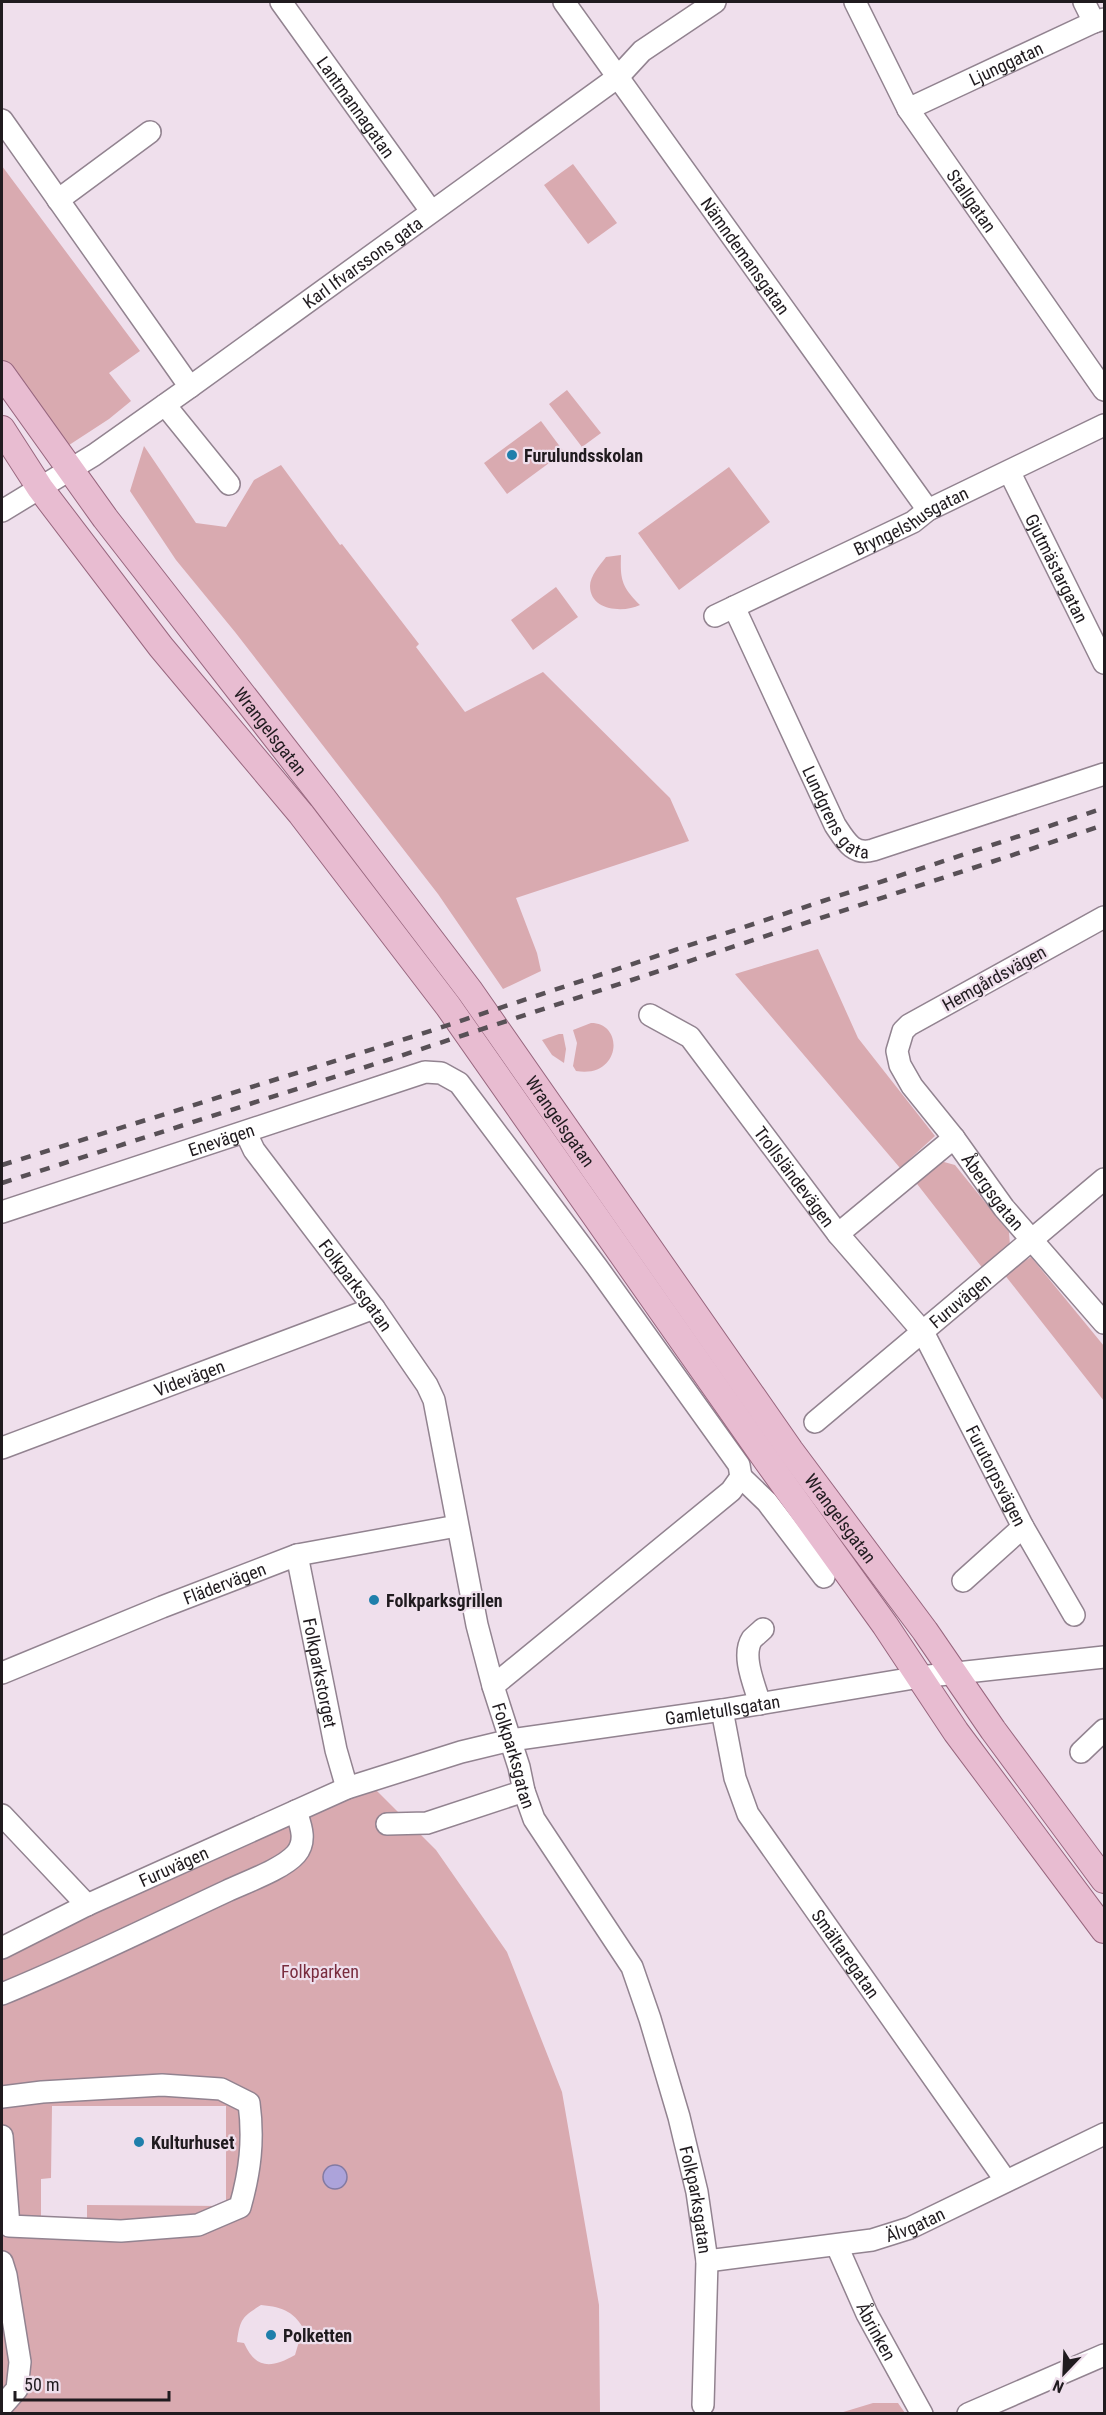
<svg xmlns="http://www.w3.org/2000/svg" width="1106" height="2415" font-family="'Roboto Condensed',sans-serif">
<rect width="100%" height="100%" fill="#efdfec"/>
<path fill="#d9aab0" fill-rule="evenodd" d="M573 164 617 223 588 244 544 185Z
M2 166 140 351 109 373 131 401 109 419 63 449 2 359Z
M567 390 601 433 582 447 549 404Z
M541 421 564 452 507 494 484 463Z
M144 446 196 523 226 527 254 480 281 465 340 545 342 544 419 644 416 647 465 712 543 672 670 798 689 841 516 898 537 953 541 971 503 989 438 894 235 632 176 560 130 491Z
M729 467 770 522 679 590 638 533Z
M621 555C620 580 622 587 640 605 624 613 590 611 590 586 590 576 600 565 606 557Z
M556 587 578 617 533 650 511 620Z
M818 949 858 1038 935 1136 900 1168 735 974Z
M591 1023C625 1023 621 1079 576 1071L573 1066 577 1043 573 1030Z
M559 1034H563L566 1049 564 1063 552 1055 542 1040Z
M944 1162 955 1165 1009 1232 1010 1246 984 1270 914 1180 934 1164Z
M1031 1257 1104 1346V1401L1004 1274Z
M363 1771 371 1785 436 1850 507 1952 562 2092 599 2305 600 2413 2 2414V1940ZM52 2106H226V2206L87 2205V2220H41V2179L51 2178ZM261 2305C284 2307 295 2312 306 2333L300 2338 295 2355C272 2368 256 2370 244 2343L237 2342C240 2319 242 2317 261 2305Z
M873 2403H898L905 2413H840Z"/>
<path fill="#aca3da" stroke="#827aa2" stroke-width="1.5" d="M323 2177a12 12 0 1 1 24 0a12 12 0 1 1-24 0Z"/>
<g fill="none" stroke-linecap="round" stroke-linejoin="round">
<defs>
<g id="minor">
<path id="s1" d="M281 2 431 211"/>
<path id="s2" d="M564 2 928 510"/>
<path id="s3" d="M855 2 908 109 1104 390"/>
<path d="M1084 2 1094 22"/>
<path id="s4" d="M908 109 1094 22 1104 19"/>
<path d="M2 120 190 387"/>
<path d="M58 200 150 132"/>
<path d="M165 405 229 484"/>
<path id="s5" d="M1010 473 1104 663"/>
<path id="s6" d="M2 511 94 455 190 387 618 77 642 51 715 2"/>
<path id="s7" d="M734 607 835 825C845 840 853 856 873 850L1104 774"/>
<path id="s8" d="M715 616 913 522 928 510 1104 425"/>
<path id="s9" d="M1104 917 909 1025 903 1031 897 1051 900 1065 912 1086 954 1138 1004 1208 1104 1323"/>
<path id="s10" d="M650 1015 690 1037 838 1234 954 1138"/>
<path id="s11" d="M246 1133 254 1150 374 1308 427 1385 434 1400 477 1625 493 1686 519 1767 524 1791 534 1819 632 1967 650 2019 679 2117 697 2192 707 2261 703 2405"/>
<path id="s12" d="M2 1212 425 1072 441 1073 459 1083 597 1267 739 1465 741 1477"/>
<path id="s13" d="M838 1234 923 1332 1023 1527 1074 1615"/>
<path id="s14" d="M815 1422 1104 1179"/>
<path id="s15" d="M2 1448 374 1308"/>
<path d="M741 1477 767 1502 824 1577"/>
<path id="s16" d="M297 1555 336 1750 347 1788"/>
<path d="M963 1581 1023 1527"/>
<path id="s17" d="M2 1673 162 1607 297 1555 457 1526"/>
<path d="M493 1686 731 1491 741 1477"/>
<path d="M760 1704C755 1686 741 1656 752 1639 755 1636 760 1632 763 1629"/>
<path id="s18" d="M722 1710 735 1778 748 1814 1006 2181"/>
<path d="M1081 1752 1104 1730"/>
<path d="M2 1815 87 1905"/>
<path d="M387 1824 427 1823 524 1791"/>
<path id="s19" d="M2 1948 87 1905 347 1788 461 1752 511 1740 722 1710 920 1677 1104 1657"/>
<path d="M2 1994C78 1963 152 1926 227 1891 246 1882 283 1869 296 1854 307 1841 301 1826 296 1811"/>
<path d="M2 2097 42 2092 162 2085 221 2089 249 2103C254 2140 250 2172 240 2207L198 2225 121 2231 9 2226 2 2136"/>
<path id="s20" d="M837 2246 867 2314 922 2414"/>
<path id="s21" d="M707 2261 872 2240 910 2228 1104 2134"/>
<path d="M2 2262 6 2275 20 2362 17 2389 2 2406"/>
<path d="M968 2414 1104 2355"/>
</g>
<g id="major">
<path id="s22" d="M2 374 105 518 323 798 470 991 790 1450 925 1631 993 1730 1104 1880"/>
<path d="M2 429 40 488 161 647 301 814 448 1006 767 1461 885 1625 956 1732 1104 1930"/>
</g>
</defs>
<use href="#minor" stroke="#928390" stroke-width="24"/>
<use href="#major" stroke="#98677f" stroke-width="28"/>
<use href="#minor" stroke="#fff" stroke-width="21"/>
<use href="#major" stroke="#e8bcd1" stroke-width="26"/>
<path stroke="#585056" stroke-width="4.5" stroke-dasharray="10 10" stroke-linecap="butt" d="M2 1165 418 1035 1104 808
M2 1183 397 1057 1104 825"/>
</g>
<g fill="#1f7fab" stroke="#efdfec" stroke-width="2">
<circle cx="512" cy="455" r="6"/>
<circle cx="374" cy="1600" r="6"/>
<circle cx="139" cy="2142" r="6"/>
<circle cx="271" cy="2335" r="6"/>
</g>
<g text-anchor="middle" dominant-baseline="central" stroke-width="4.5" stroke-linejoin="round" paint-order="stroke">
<g font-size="18" fill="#201b1f" stroke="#efdfec">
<text stroke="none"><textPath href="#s4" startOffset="108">Ljunggatan</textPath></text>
<text stroke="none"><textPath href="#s1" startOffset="129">Lantmannagatan</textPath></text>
<text stroke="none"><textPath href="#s3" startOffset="231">Stallgatan</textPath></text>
<text stroke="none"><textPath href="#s2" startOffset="312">Nämndemansgatan</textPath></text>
<text stroke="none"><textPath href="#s6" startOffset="438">Karl Ifvarssons gata</textPath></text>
<text stroke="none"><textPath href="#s8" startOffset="218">Bryngelshusgatan</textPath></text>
<text stroke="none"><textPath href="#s5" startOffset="106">Gjutmästargatan</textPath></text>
<text stroke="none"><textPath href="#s22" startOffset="447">Wrangelsgatan</textPath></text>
<text stroke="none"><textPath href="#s7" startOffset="231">Lundgrens gata</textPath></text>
<text transform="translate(994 978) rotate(-29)">Hemgårdsvägen</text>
<text stroke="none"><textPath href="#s22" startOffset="933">Wrangelsgatan</textPath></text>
<text stroke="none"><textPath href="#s12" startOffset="231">Enevägen</textPath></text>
<text stroke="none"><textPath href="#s10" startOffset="220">Trollsländevägen</textPath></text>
<text stroke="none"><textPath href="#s9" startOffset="424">Åbergsgatan</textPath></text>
<text stroke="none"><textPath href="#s11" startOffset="188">Folkparksgatan</textPath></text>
<text stroke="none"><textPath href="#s14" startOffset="189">Furuvägen</textPath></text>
<text stroke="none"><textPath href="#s15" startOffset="200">Videvägen</textPath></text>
<text stroke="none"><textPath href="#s13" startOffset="291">Furutorpsvägen</textPath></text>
<text stroke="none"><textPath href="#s22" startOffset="1419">Wrangelsgatan</textPath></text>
<text stroke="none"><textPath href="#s17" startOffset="240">Flädervägen</textPath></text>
<text stroke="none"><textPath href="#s16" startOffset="120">Folkparkstorget</textPath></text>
<text stroke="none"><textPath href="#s19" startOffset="765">Gamletullsgatan</textPath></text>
<text stroke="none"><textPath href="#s11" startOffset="692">Folkparksgatan</textPath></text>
<text stroke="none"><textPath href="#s19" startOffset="190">Furuvägen</textPath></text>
<text stroke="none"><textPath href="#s18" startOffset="278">Smältaregatan</textPath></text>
<text stroke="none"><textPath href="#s11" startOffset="1178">Folkparksgatan</textPath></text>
<text stroke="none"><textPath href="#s21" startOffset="212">Älvgatan</textPath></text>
<text stroke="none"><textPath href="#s20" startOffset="94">Åbrinken</textPath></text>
</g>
<g font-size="18" font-weight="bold" fill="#201b1f" stroke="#efdfec" text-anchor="start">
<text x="524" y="455">Furulundsskolan</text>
<text x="386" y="1600">Folkparksgrillen</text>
<text x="151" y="2142">Kulturhuset</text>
<text x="283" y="2335">Polketten</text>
</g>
<g font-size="18" fill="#792c3e" stroke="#efdfec">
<text x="320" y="1971">Folkparken</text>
</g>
</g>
<rect width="1106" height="2415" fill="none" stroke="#201b1f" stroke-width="6"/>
<g transform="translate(1064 2373) rotate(203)" stroke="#efdfec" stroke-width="4.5" paint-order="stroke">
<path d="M0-4.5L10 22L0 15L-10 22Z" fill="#201b1f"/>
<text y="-9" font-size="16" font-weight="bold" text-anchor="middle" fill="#201b1f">N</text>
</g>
<path d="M15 2391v9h154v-9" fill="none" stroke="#201b1f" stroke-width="3"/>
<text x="24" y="2391" font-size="18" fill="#201b1f" stroke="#efdfec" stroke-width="4.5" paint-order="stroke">50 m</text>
</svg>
